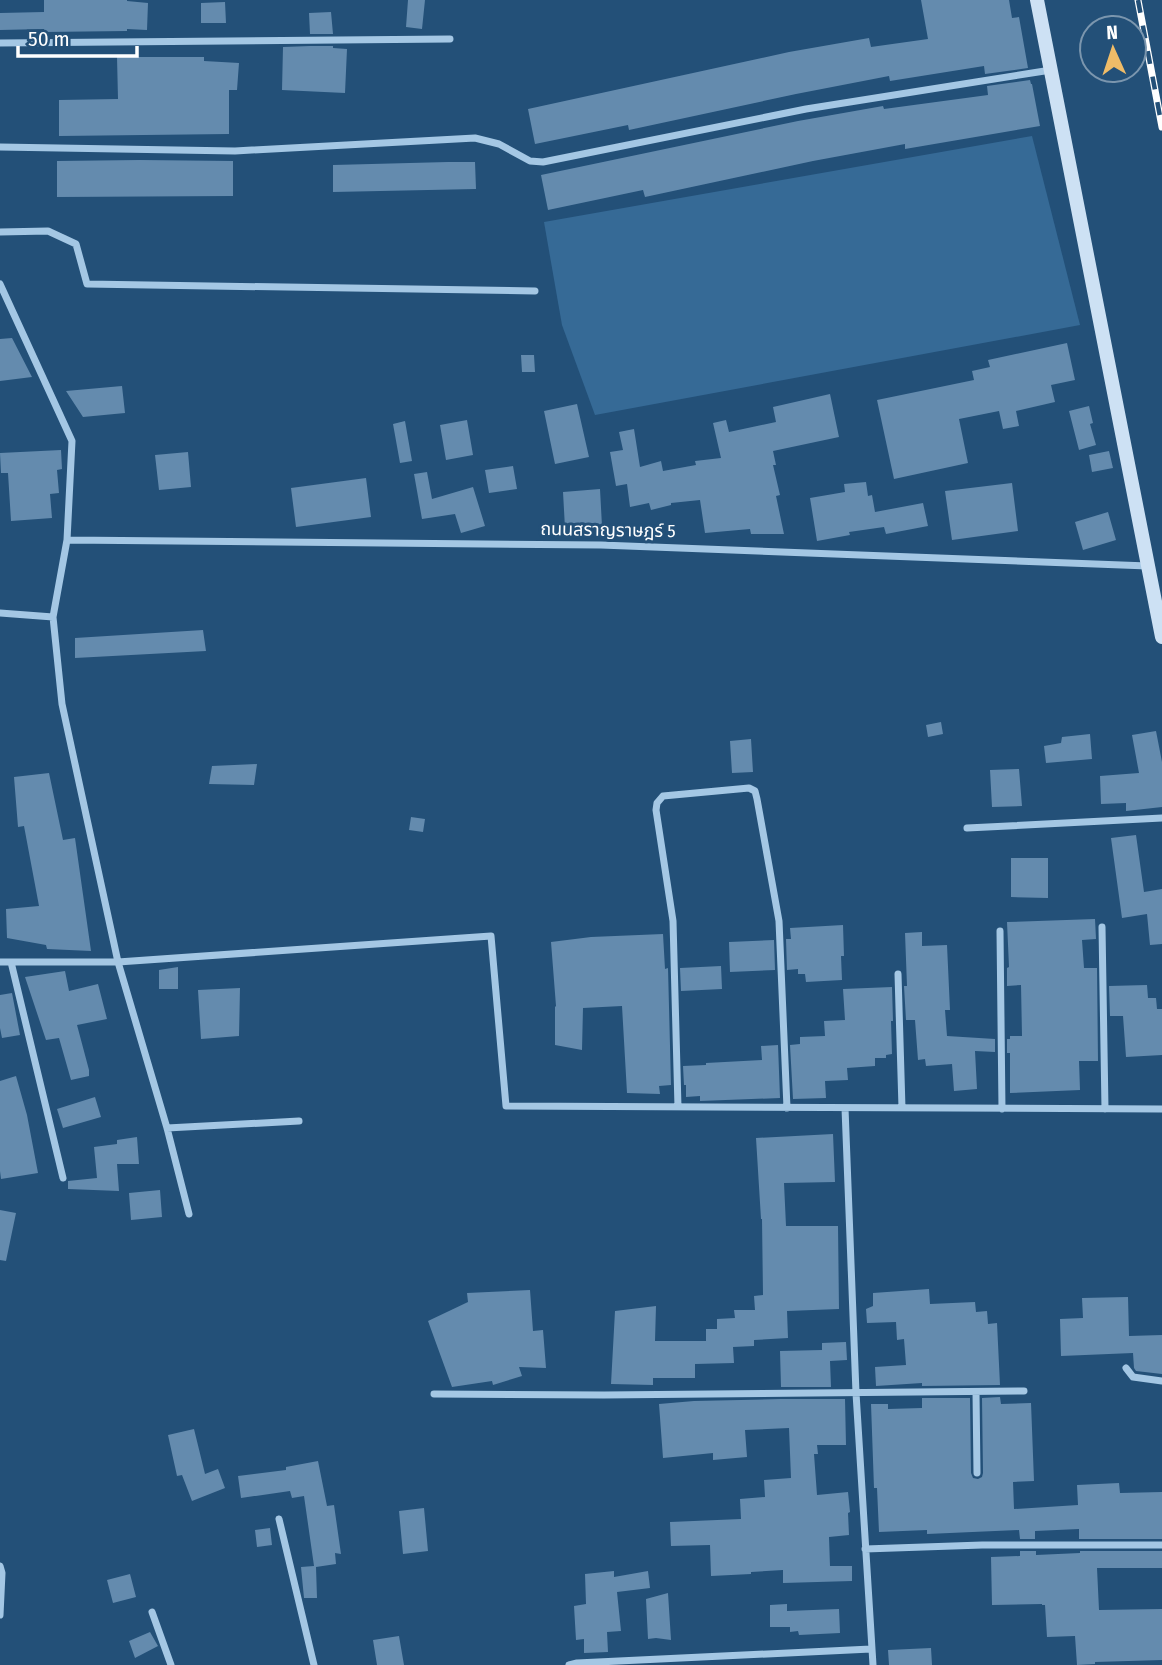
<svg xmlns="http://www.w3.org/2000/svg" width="1162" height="1665" font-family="'Fira Sans Condensed','Noto Sans Thai',sans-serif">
<rect width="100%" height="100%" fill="#235078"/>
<path fill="#366a96" d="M1032 136 1080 325 595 415 562 325 544 222Z"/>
<path fill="#648bae" d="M44 0H127V1L148 3 147 30 127 29V31L44 32V29L0 30V13L44 12Z
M408 0H425L422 29 406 27Z
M921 0H1009L1012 18 1019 17 1028 68 985 74 984 66 890 81 889 76 796 94 629 130 628 125 535 144 528 109 789 52 869 38 871 47 928 39Z
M225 2 226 23H201V3Z
M331 12 333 34H310L309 13Z
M310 46H333V48L347 49 345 93 282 90 283 47Z
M117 57H204V61L239 63 237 90H229V134L59 136V100L118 99Z
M1030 80 1031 84H1032L1040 126 905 149V144L813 161 645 197 643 190 548 210 541 175 798 121 883 106 884 109 988 95 987 86Z
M140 160 233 161V196L57 197V161Z
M448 162H475L476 189 333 192V165Z
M12 338 32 377 0 381V339Z
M1067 343 1075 380 1051 385 1055 402 1016 411 1019 426 1003 429 999 411 959 419 968 463 894 479 877 400 974 380 972 371 990 367 988 360Z
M521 355H534L535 372H522Z
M122 386 125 413 83 417 66 391Z
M830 394 839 437 773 451 776 465H773L780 495 776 496 784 534H751L750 529 705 533 700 500 671 503V505L651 510 649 503 630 507 627 484 616 486 610 452 623 450 619 432 634 429 640 467 661 461 663 471 696 465 695 461 721 458 713 423 726 420 729 432 776 422 773 407Z
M577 404 589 457 555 464 544 411Z
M1089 406 1093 423 1090 424 1096 445 1079 450 1069 411Z
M467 420 473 455 446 460 440 425Z
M405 421 412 461 400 463 393 424Z
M61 450 62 469 57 470 59 493 50 494 52 518 11 521 8 473H1L0 453Z
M1109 451 1113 468 1092 472 1089 455Z
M188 452 191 487 159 490 155 455Z
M513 466 517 489 489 493 485 470Z
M427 472 432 499 473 487 485 526 461 533 455 514 422 519 414 474Z
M366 478 371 517 296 527 291 488Z
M866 482 868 496 872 495 875 512 923 503 928 526 886 534 884 527 849 532 850 535 817 541 810 498 845 492 844 484Z
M1012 483 1018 531 952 540 945 491Z
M600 489 602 526 565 528 563 492Z
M1108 512 1116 540 1083 550 1075 522Z
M203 630 206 651 75 658V638Z
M941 722 943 734 928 737 926 725Z
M1156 731 1162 762V807L1126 811V803L1101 804 1100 776 1139 773 1132 735Z
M1090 734 1092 759 1046 763 1044 746 1061 743 1062 737Z
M751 739 753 772 732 773 730 741Z
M257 764 254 785 209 784 212 766Z
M1019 769 1022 806 992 807 990 770Z
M49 773 63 840 75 838 91 951 47 949 46 945 7 938 6 909 39 906 24 826 18 827 14 777Z
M411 817 425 819 423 832 409 830Z
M1136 835 1144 892 1162 889V944L1150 945 1147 914 1122 918 1111 838Z
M1011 858H1048V898L1011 897Z
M1095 919 1096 939 1082 940 1084 968H1097L1098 1061H1079L1080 1090 1010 1093V1053H1007V1039H1010V1036H1022L1021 985 1007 986V968L1009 967 1007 922Z
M843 925 844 956H841L842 980 806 982 805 974H798V969L787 970 786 939H791L790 928Z
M922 932V946L947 945 950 1010H945L947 1036 995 1039V1052L975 1051 977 1089 954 1091 952 1064 926 1066 925 1059 918 1060 915 1020H906L904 986H907L905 933Z
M663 934 665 969 668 968 671 1085 659 1086 660 1094 627 1093 622 1006 583 1008 582 1050 555 1045V1007L556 1006 551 942 591 937Z
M774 940 775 970 730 972 729 942Z
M721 966 722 989 681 991 680 968Z
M178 967V989H159V970Z
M65 971 69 991 98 984 107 1019 77 1025 89 1070V1076L71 1080 59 1038 46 1040 25 977Z
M1147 985 1148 998H1156L1157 1009H1162V1055L1126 1057 1123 1016H1110L1109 986Z
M892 987 893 1021H891L892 1054 886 1055V1058H875V1066L847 1068 848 1080 825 1081 826 1098 793 1099 790 1045 800 1044V1037L825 1036 824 1021 845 1020 843 989Z
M240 988 239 1036 201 1039 198 990Z
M12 993 20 1035 2 1038 0 1028V995Z
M778 1045 780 1098 700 1101V1096L686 1097V1085H684L683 1066 706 1065V1063L762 1060 761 1046Z
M16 1076 27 1115 38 1173 1 1179 0 1171V1081Z
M95 1097 101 1117 63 1128 57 1109Z
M833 1134 835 1182 784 1183 786 1226H838L839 1309 787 1311 788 1338 754 1340V1346L733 1347 734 1363 695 1364V1378H653V1385L611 1384 615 1311 656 1306 655 1341H706V1329H717V1319L735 1318 734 1310H755L754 1296 763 1295 762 1219H761L756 1138Z
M137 1137 139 1164H117L119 1191 68 1189V1181L97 1178 94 1147 117 1144V1140Z
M160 1190 162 1217 131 1220 129 1193Z
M0 1210 16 1213 6 1261 0 1260Z
M929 1289 930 1304 975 1302 976 1312 987 1311 988 1324 997 1323 1000 1385 922 1386V1383L876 1386 875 1367 906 1365 904 1339 897 1340 896 1322 867 1323 866 1309 873 1306V1293Z
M530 1290 533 1331 543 1330 546 1368 519 1367 522 1376 493 1385 492 1381 452 1387 428 1321 468 1302 467 1293Z
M1128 1297 1129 1336 1162 1335V1374L1136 1371 1134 1368 1133 1353 1061 1356 1060 1319 1083 1318 1082 1298Z
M846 1342 847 1360 830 1361 831 1387H781L780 1351 822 1350V1343Z
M1000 1397 1001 1404 1031 1403 1034 1481 1013 1482 1014 1509 1078 1505 1077 1485 1119 1483 1120 1493 1162 1492V1539H1079V1529L1035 1531V1539H1020L1019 1530 927 1534V1530L879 1532 877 1488H874L871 1404H888V1409L922 1408V1398H970L971 1473 973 1478 978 1479 982 1477 983 1473 982 1398Z
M781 1399H845L846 1445H817L818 1454H814L817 1495 848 1492 850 1512 848 1513 849 1535 829 1537 830 1566H852V1581L783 1583V1570L751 1572V1574L711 1576 710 1545 671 1546 670 1522 741 1519 740 1499 765 1497 764 1480 791 1478 789 1428 745 1430 747 1457 713 1460V1453L663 1458 659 1404 694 1401Z
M194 1429 205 1474 218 1469 225 1488 192 1501 182 1475 177 1476 168 1435Z
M318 1461 327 1506 334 1505 341 1554 335 1553 336 1564 316 1567 317 1598H304L301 1567 314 1566 304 1496 292 1498 290 1491 241 1498 238 1476 286 1470V1467Z
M424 1508 428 1551 403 1554 399 1511Z
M270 1528 272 1545 257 1547 255 1530Z
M1020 1551H1036V1555L1080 1553V1551H1162V1568H1097L1099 1610 1162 1609V1660L1095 1662V1664L1077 1665 1075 1636 1047 1637 1045 1605H1042V1604L992 1605 991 1557 1020 1556Z
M614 1571V1577L648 1571 650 1588 617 1592 621 1631 607 1632 608 1652 584 1653V1639L576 1640 574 1606 586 1604 585 1574Z
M130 1574 136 1597 113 1603 107 1580Z
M668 1593 671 1640 656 1638 648 1639 646 1599Z
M787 1604V1611L839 1609 840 1633 799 1635 798 1631 790 1632V1627H770V1605Z
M150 1632 158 1646 135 1658 129 1641Z
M399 1636 404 1665H377L373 1640Z
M931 1648 932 1665H889L888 1650Z"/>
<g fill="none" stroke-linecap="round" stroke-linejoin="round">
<path stroke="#a4c7e4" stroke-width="7" d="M0 43 450 39
M0 147 235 151 475 138 499 144 530 161 543 162 806 109 1051 70
M0 232 48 231 76 244 87 284 535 291
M0 284 72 441 67 540 53 617 62 704 118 962 167 1128 189 1214
M67 540 601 545 1148 566
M0 613 53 617
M967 828 1162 818
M1102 927 1105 1109
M1000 931 1002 1109
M0 962H118L491 936 506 1106 1162 1109
M11 962 63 1178
M898 974 902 1108
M678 1107 673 921 656 810 657 803 663 796 749 788 755 791 757 799 779 921 787 1108
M845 1108 856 1393 873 1665
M167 1128 299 1121
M1126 1368 1133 1377 1162 1381
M976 1392 977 1473
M434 1394 604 1395 1024 1391
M279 1519 314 1665
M865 1549 982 1545H1162
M0 1566 2 1573 0 1615
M152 1612 171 1665
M569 1665 577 1663 871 1649"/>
<path stroke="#cde1f4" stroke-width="14" d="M1037 0 1162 637"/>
<defs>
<path id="rail" d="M1138 0 1162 127"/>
</defs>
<use href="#rail" stroke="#fff" stroke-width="7"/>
<use href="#rail" stroke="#235078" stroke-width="4.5" stroke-dasharray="13" stroke-linecap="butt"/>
</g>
<g text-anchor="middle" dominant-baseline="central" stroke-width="6" stroke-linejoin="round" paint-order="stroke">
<g font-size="18" fill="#fff" stroke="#235078">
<text transform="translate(608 530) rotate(1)">ถนนสราญราษฎร์ 5</text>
</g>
</g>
<g transform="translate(1113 49) rotate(357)"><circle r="33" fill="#235078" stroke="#7b96ae" stroke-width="2"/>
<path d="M0-5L12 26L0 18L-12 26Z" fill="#efbc68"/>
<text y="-10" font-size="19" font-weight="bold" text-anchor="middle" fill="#ffffff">N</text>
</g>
<path d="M18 46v10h119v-10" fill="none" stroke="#ffffff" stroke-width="3.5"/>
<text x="28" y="46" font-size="21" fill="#ffffff" stroke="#235078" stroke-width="5" paint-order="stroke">50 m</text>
</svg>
